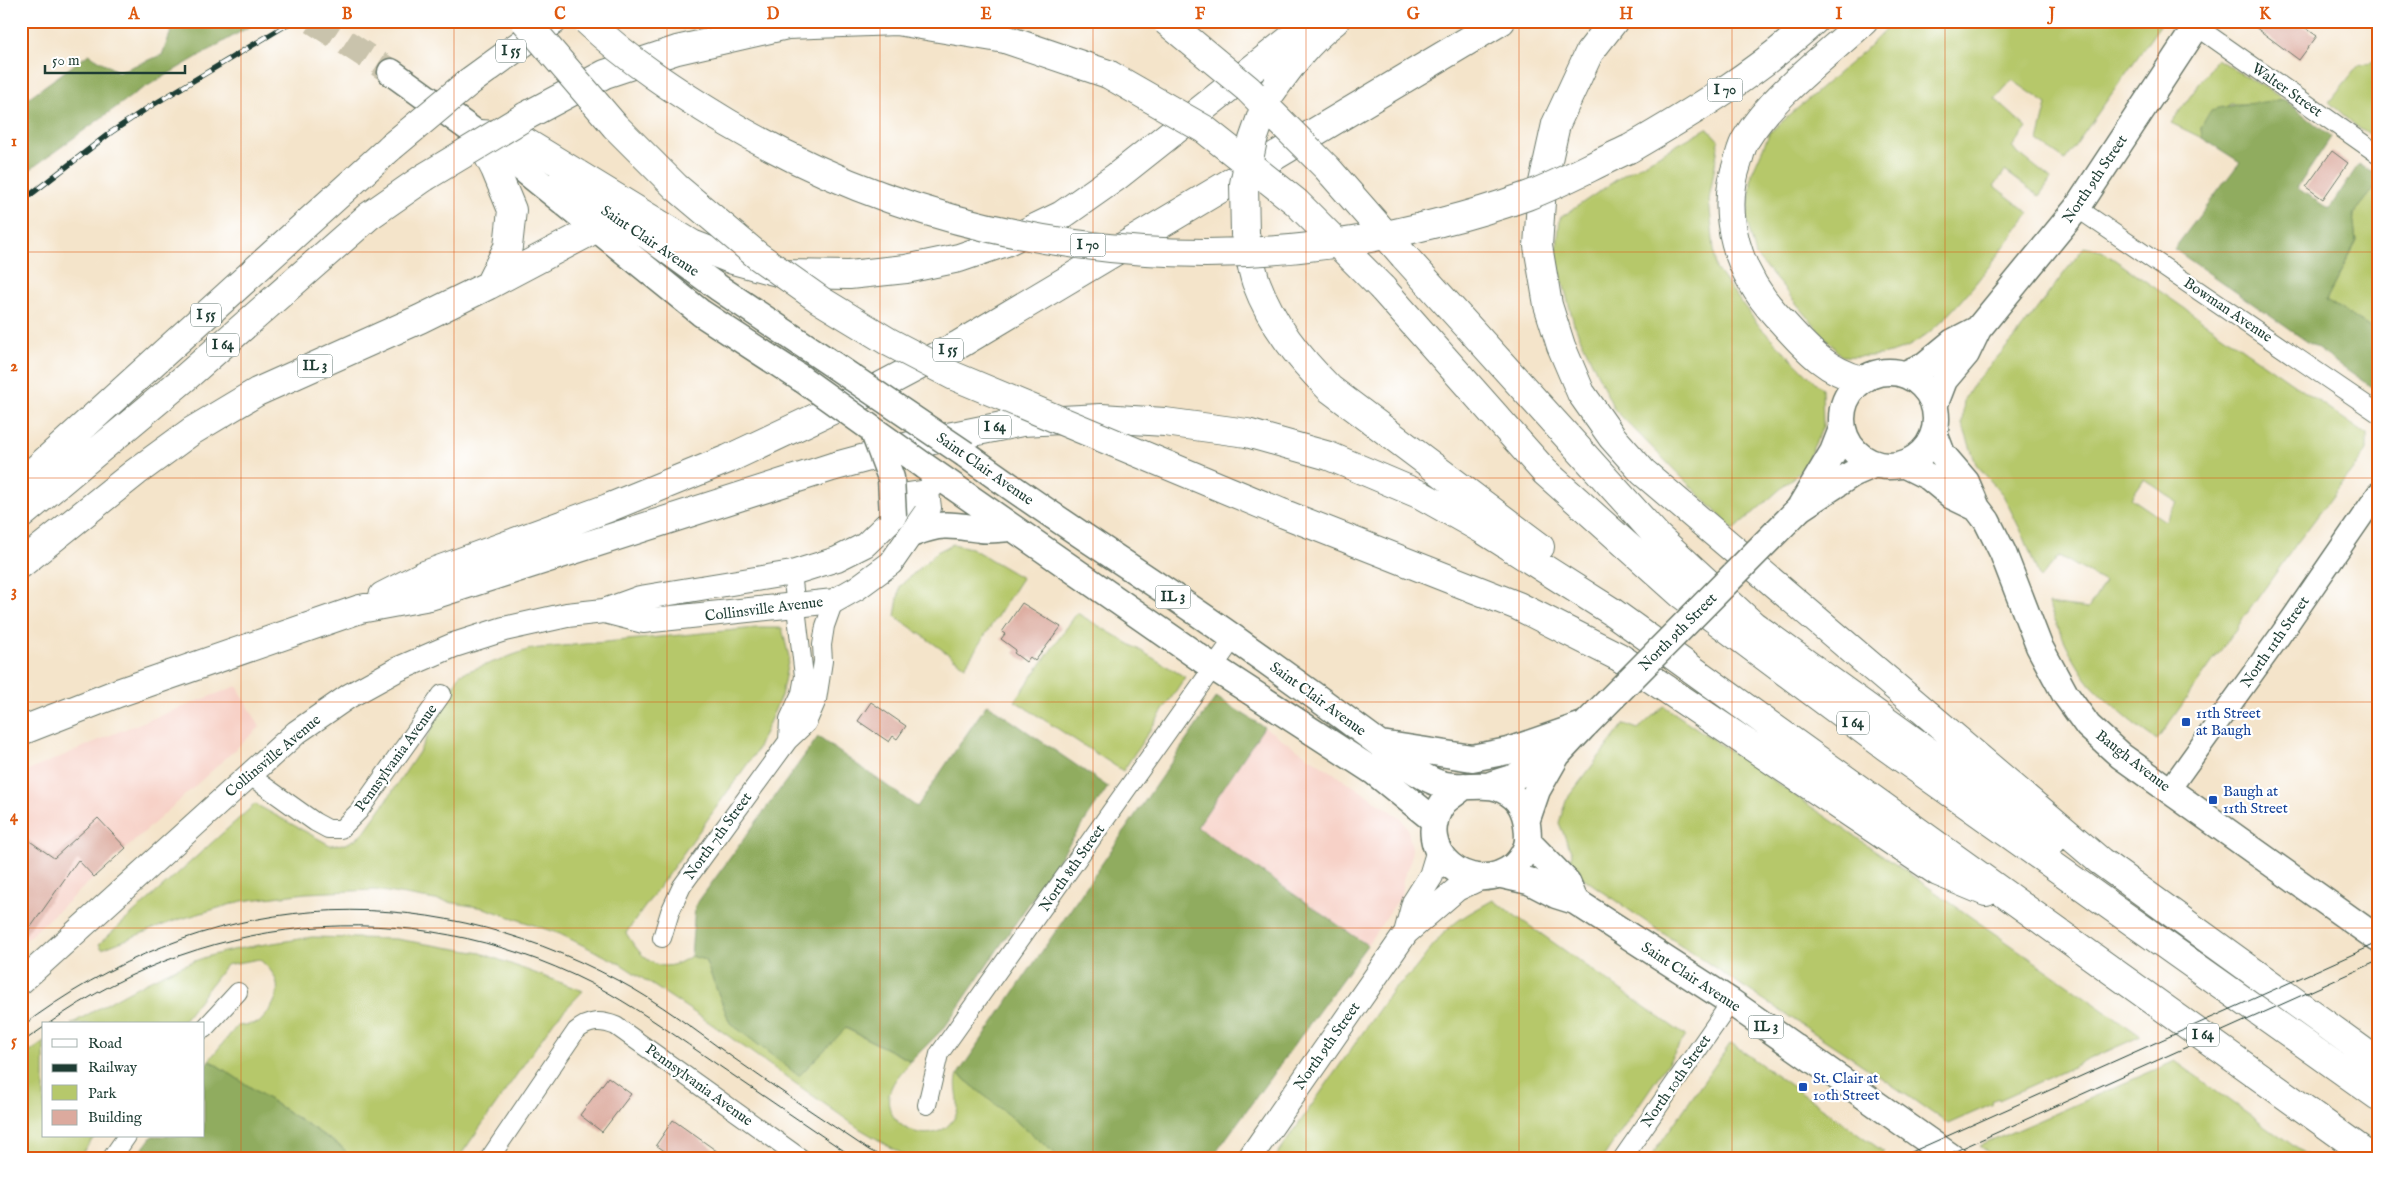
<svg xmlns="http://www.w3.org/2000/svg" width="2399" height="1180" font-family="'IM FELL English',serif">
<rect width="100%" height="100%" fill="#fff"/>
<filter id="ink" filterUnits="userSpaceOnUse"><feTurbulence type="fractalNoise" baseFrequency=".02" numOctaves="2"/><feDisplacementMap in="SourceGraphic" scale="10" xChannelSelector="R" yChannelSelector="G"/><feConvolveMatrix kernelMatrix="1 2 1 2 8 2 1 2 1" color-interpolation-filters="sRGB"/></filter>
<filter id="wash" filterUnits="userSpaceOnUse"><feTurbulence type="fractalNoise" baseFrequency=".0096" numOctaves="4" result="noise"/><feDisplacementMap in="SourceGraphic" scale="20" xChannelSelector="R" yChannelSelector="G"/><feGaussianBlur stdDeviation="1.12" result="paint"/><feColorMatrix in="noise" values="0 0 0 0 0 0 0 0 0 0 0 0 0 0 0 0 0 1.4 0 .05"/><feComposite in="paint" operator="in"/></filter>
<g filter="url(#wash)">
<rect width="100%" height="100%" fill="#f4e4ca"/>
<path fill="#f7d1c7" d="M237 686 260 727 21 944V774L120 731Z
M1264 727 1400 817 1407 827 1412 848 1410 864 1403 879 1401 896 1367 945 1197 827Z"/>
<path fill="#b6c86b" stroke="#6a8250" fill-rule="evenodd" d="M1894 21H2163L2065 160 2038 141 2047 104 2012 80 1995 99 2027 128 2012 148 2051 179 2039 196 2005 171 1994 186 2029 213C2000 251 1950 325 1909 346 1887 357 1865 357 1841 356L1756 256 1747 221 1752 173 1770 132 1864 51Z
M2217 59 2284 99 2259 104H2230L2201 127 2202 138 2171 123Z
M2378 60V141L2356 126 2329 102 2359 65Z
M1707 128 1719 141 1709 200 1716 269 1760 327 1822 389 1823 427 1803 469 1734 530 1614 409 1574 324 1556 256 1560 218 1625 174Z
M2378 184V320L2372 329 2326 300 2356 243 2353 215Z
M2084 247 2102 251 2367 435V451L2297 543 2157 740C2135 726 2113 707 2094 688 2075 668 2059 629 2048 604L2088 609 2105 582 2059 556 2040 579 2024 537 2003 495 1976 464 1962 423 1964 399 1980 376 2014 339ZM2144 479 2177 502 2165 521 2131 498Z
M953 544 971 548 1022 578 965 666 895 616 900 586 937 552Z
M1077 613 1185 677 1123 771 1015 701Z
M757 628H782L789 657 781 696 756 752 626 933C643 960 660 978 691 956L705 960 730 1023 799 1076 845 1028 911 1061C905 1069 896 1077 892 1086 874 1123 930 1151 952 1121 965 1106 952 1091 958 1074L1062 1159H911L860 1129 710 1023 619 963 560 934 484 908 375 890 306 893 242 901 171 922 102 949 99 944 255 804 330 845 346 844 356 839 364 832 384 804 419 752 460 674 530 649Z
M1664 706 1901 868 2141 1036 1999 1100 1998 1098 1992 1101 1993 1104 1948 1124C1823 1035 1692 957 1568 867L1572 854 1559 823 1566 800 1624 724 1638 729Z
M1493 900 1686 1036 1602 1159H1274L1394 988C1418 971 1423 956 1441 936 1456 919 1474 911 1493 900Z
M312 937 396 939 481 953 583 991 554 1021 458 1159H351L343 1148 209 1060 237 1026 259 1023C281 999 286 981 259 959L226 965 181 1024H71C119 997 170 965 224 952 253 945 283 942 312 937Z
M44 1042V1136H95L78 1159H21V1058Z
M1730 1044 1734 1045 1884 1152 1869 1159H1649Z
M2175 1061 2312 1159H1997L1980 1146Z"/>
<path fill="#90ac5f" stroke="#58744a" d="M175 21H259L137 92 21 176V103L89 54 118 72 162 55Z
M2284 99 2331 137 2297 188 2329 209 2359 164 2378 176V184L2353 215 2356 242 2326 300 2372 329 2378 320V391L2174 249 2240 162 2202 138 2201 127 2211 110C2235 103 2259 104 2284 99Z
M1216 697 1264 727 1197 827 1367 945 1211 1159H1062L958 1074Z
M987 704 1108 787 945 1027 911 1061 846 1028 799 1076 730 1023 705 960 691 956 695 906 818 737 917 807Z
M209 1060 343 1148 351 1159H135L152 1136H204V1067Z"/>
<g id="blocks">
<path fill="#dcaa9e" d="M2247 21H2296L2317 36 2299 60Z
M2332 151 2348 163 2323 199 2306 187Z
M1022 603 1061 627 1035 661 1030 657 1026 662 1014 653 1016 650 1001 639 1005 634 1002 632Z
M871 702 906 726 897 739 893 736 889 742 858 721Z
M98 818 126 848 94 877 78 860 21 941V835L54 858Z
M608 1077 631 1094 602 1132 580 1115Z
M673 1120 728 1159H676L656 1145Z"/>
</g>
</g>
<g filter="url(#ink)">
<use href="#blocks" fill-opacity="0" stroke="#6a7768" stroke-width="1"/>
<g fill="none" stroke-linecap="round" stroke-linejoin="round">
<path stroke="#c9c3ac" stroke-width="26" stroke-dasharray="26 13" stroke-linecap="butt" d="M313 21 391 72"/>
<defs>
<path id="minor" d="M2196 26 2378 154
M2077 208 2378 413
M788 741 789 719 801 693 804 676 792 573
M249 775 315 822 328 829H341L359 811 442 694
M662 938 670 912 682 886 788 741 807 723 817 700 823 661 822 645 825 626 834 601
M204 1029 238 992
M927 1105 939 1054 1234 638
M111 1159 127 1136
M489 1159 576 1031C589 1020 601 1020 616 1026L802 1159
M1622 1159 1731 1002"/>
<path id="tertiary" d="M2169 790 2279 637 2378 493"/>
<path id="secondary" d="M604 611 643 621 834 601 857 588 891 563 929 508 927 492
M1406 933 1414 903 1431 876 1438 853
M21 982 297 732 349 696 396 670 454 645 504 629 567 615 604 611 640 598 792 573 837 559 865 545 889 522 908 495 927 492 939 477
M1249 1159 1406 933 1457 889 1478 879"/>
<path id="primary" d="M391 72 502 152 701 313 802 379
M559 184 631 224 719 288 835 366
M1842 419a47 47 0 1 1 94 0a47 47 0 1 1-94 0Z
M1905 374 1925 365 1953 342 1978 329
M1934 406 1944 380 1966 354 1978 329 2077 208 2200 21
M1934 433 1942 454 1966 482 1977 508 1987 521 2003 553 2039 646 2065 694 2088 726 2121 756 2378 939
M965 454C1056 521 1153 580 1245 646 1289 677 1333 709 1377 742 1388 750 1398 760 1409 767 1417 773 1431 781 1441 784 1468 792 1490 776 1514 797 1525 807 1528 825 1528 839 1528 848 1521 860 1514 866 1470 900 1410 850 1443 803 1448 797 1458 792 1464 786
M1903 464 1929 477 1952 496 1977 508
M924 466 1213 667 1373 771 1435 821
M1800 508 1852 474 1875 464
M1799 509 1833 452 1842 429
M914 533C941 522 952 525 980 529 990 531 1002 528 1012 528
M1381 744 1472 758 1508 751 1586 724
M1493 784 1512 778 1557 755
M1527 819 1537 790 1557 755 1584 726
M1528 842 1567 882 1575 901
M1502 875 1529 881 1556 895 1575 901 1731 1002 1954 1159"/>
<path id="motorway" d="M897 21 1005 39 1108 74
M1614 21 1589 53 1556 124 1542 187 1538 246 1548 305 1561 346 1581 393 1612 437 1643 472 2100 861 2378 1062
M469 82 553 21
M1268 97C1288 69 1307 42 1335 21
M526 116 605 74 677 50 787 25 897 21
M478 134 500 135 525 142 692 244 733 260 785 274 849 275 906 269 959 258 1006 242 1062 215 1116 177 1313 21
M1629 149C1695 111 1758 72 1814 21
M1245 234C1249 250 1251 267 1256 282 1272 325 1299 358 1330 389L1540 547
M1404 256 1658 537 1753 625 2052 841
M489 285 595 229 631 224
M1382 288 1545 472 1681 594 1885 746 2378 1096
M1862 380C1822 370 1803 344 1776 315 1738 273 1719 215 1738 161 1740 154 1742 145 1746 139 1772 96 1826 56 1864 21
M21 483 391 147
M1282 513 1518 606 1619 657 1938 872 1986 892
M21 515 185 378 369 216 425 177
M21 564 136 472 192 431 257 392 420 319 489 285 508 247 512 210 495 169 477 134
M383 596 422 576 608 508 728 459 864 395 960 344 1501 21
M21 731 118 693 360 609 430 596 832 467 928 441 1022 422 1101 418 1165 422 1247 433 1329 456 1421 495 1485 531 1611 611 2374 1159"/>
</defs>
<use href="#minor" stroke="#6a7768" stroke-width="20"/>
<use href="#tertiary" stroke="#6a7768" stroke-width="24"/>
<use href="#secondary" stroke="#6a7768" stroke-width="26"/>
<use href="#primary" stroke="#6a7768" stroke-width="29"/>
<use href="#motorway" stroke="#6a7768" stroke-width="30"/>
<use href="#minor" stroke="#fff" stroke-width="18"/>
<use href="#tertiary" stroke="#fff" stroke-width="21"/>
<use href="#secondary" stroke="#fff" stroke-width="24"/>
<use href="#primary" stroke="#fff" stroke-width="26"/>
<use href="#motorway" stroke="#fff" stroke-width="28"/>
<path stroke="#1f3d34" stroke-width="1" d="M48 1024C214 906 428 893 607 992 644 1013 680 1039 715 1063 762 1095 809 1127 856 1159
M21 1027C203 889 417 873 619 981 659 1002 696 1031 732 1057 777 1089 823 1119 869 1150L887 1159
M21 1043 44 1027
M1896 1159 2378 943
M1938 1159 2378 961"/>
<defs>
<path id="rail" d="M21 202 110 133 146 109 293 21"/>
</defs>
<use href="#rail" stroke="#1f3d34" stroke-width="5.5"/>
<use href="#rail" stroke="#fff" stroke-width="4" stroke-dasharray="11" stroke-linecap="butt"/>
<defs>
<path id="primary-bridge" d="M835 366 965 454
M802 379 924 466
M873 430 891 478 893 516
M1586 724 1799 509"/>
<path id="motorway-bridge" d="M525 21 615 126 676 187 758 256 820 300 889 342 954 376 1282 513
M587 21C629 61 678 93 728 123 941 249 1201 286 1441 222 1470 215 1499 206 1527 196 1562 183 1595 164 1629 149
M1166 21 1248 89 1327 168 1404 256
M1108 74 1204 129 1296 202 1382 288
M391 147 469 82
M425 177 526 116
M1245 234 1244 184 1253 140 1268 97"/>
</defs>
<use href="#primary-bridge" stroke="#6a7768" stroke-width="29" stroke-linecap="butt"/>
<use href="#motorway-bridge" stroke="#6a7768" stroke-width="30" stroke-linecap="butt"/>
<use href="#primary-bridge" stroke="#fff" stroke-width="26"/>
<use href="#motorway-bridge" stroke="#fff" stroke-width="28"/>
</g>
</g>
<path fill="none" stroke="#de580e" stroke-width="1" stroke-opacity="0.55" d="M241 21V1159M454 21V1159M667 21V1159M880 21V1159M1093 21V1159M1306 21V1159M1519 21V1159M1732 21V1159M1945 21V1159M2158 21V1159M21 252H2378M21 478H2378M21 702H2378M21 928H2378"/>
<g fill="#1a4fb4" stroke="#fff" stroke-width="2">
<rect x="2181" y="717" width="10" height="10" rx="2.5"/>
<rect x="2208" y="795" width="10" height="10" rx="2.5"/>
<rect x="1798" y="1082" width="10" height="10" rx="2.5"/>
</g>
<g text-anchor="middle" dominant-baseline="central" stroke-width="4.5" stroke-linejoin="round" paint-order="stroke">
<g fill="#fff" stroke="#627771" stroke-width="1">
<rect x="496" y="39.5" width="30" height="23" rx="4"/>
<rect x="1707.5" y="78.5" width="35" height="23" rx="4"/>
<rect x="1070.5" y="233.5" width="35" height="23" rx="4"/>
<rect x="191" y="303.5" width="30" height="23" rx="4"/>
<rect x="207" y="333.5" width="32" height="23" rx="4"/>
<rect x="933" y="338.5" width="30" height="23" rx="4"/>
<rect x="297.5" y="354.5" width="35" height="23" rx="4"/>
<rect x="979" y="415.5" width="32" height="23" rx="4"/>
<rect x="1155.5" y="585.5" width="35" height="23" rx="4"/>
<rect x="1837" y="711.5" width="32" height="23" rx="4"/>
<rect x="1748.5" y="1015.5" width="35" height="23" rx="4"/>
<rect x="2187" y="1023.5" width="32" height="23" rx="4"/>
</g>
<g font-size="14" font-weight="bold" fill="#1f3d34">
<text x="511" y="51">I 55</text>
<text x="1725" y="90">I 70</text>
<text x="1088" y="245">I 70</text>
<text x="206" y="315">I 55</text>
<text x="223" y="345">I 64</text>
<text x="948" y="350">I 55</text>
<text x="315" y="366">IL 3</text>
<text x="995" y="427">I 64</text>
<text x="1173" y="597">IL 3</text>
<text x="1853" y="723">I 64</text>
<text x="1766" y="1027">IL 3</text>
<text x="2203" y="1035">I 64</text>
</g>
<g font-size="15" fill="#1f3d34" stroke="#fff">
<text transform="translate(2287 90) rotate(35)">Walter Street</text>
<text transform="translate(2095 179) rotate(-56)">North 9th Street</text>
<text transform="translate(650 241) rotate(34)">Saint Clair Avenue</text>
<text transform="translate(2228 310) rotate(34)">Bowman Avenue</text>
<text transform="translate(985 469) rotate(35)">Saint Clair Avenue</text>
<text transform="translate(764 609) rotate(-7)">Collinsville Avenue</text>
<text transform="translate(1678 632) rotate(-45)">North 9th Street</text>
<text transform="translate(2275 642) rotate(-55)">North 11th Street</text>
<text transform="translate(1318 699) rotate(36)">Saint Clair Avenue</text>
<text transform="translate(273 756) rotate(-40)">Collinsville Avenue</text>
<text transform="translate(396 758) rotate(-54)">Pennsylvania Avenue</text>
<text transform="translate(2133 761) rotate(38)">Baugh Avenue</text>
<text transform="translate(718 836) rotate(-54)">North 7th Street</text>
<text transform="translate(1072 868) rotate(-55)">North 8th Street</text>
<text transform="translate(1691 977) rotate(33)">Saint Clair Avenue</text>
<text transform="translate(1327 1046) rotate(-55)">North 9th Street</text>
<text transform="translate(1676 1081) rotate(-55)">North 10th Street</text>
<text transform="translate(699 1085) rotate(36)">Pennsylvania Avenue</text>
</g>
<g font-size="15" fill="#164399" stroke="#fff" text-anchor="start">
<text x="2196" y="713">11th Street<tspan x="2196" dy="17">at Baugh</tspan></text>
<text x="2223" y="791">Baugh at<tspan x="2223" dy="17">11th Street</tspan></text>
<text x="1813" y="1078">St. Clair at<tspan x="1813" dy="17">10th Street</tspan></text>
</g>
</g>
<rect width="2399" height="1180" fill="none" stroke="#fff" stroke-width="55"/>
<rect x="42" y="1022" width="162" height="115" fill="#ffffff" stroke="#a5b1ae"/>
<rect x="52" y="1039" width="25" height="8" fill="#ffffff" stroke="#a5b1ae"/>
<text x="88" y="1048" font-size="15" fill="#1f3d34">Road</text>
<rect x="52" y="1064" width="25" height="8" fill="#1f3d34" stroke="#a5b1ae"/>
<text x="88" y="1072" font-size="15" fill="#1f3d34">Railway</text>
<rect x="52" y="1085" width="25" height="15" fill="#b6c86b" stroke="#a5b1ae"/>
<text x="88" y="1098" font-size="15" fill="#1f3d34">Park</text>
<rect x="52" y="1110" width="25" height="15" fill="#dcaa9e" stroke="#a5b1ae"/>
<text x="88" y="1122" font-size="15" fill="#1f3d34">Building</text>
<path d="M45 65v8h140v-8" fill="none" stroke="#1f3d34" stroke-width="2.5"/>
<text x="52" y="65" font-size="15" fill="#1f3d34" stroke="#ffffff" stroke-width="4" paint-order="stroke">50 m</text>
<rect x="28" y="28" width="2344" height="1124" fill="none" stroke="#de580e" stroke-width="2"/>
<g font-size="16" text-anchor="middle" font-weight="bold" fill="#de580e">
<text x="134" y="19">A</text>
<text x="347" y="19">B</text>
<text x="560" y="19">C</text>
<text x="773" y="19">D</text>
<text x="986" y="19">E</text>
<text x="1200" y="19">F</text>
<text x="1413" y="19">G</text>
<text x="1626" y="19">H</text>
<text x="1839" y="19">I</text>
<text x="2052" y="19">J</text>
<text x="2265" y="19">K</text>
<text x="14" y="146">1</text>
<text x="14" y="371">2</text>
<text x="14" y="596">3</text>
<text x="14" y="821">4</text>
<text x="14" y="1046">5</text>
</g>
</svg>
